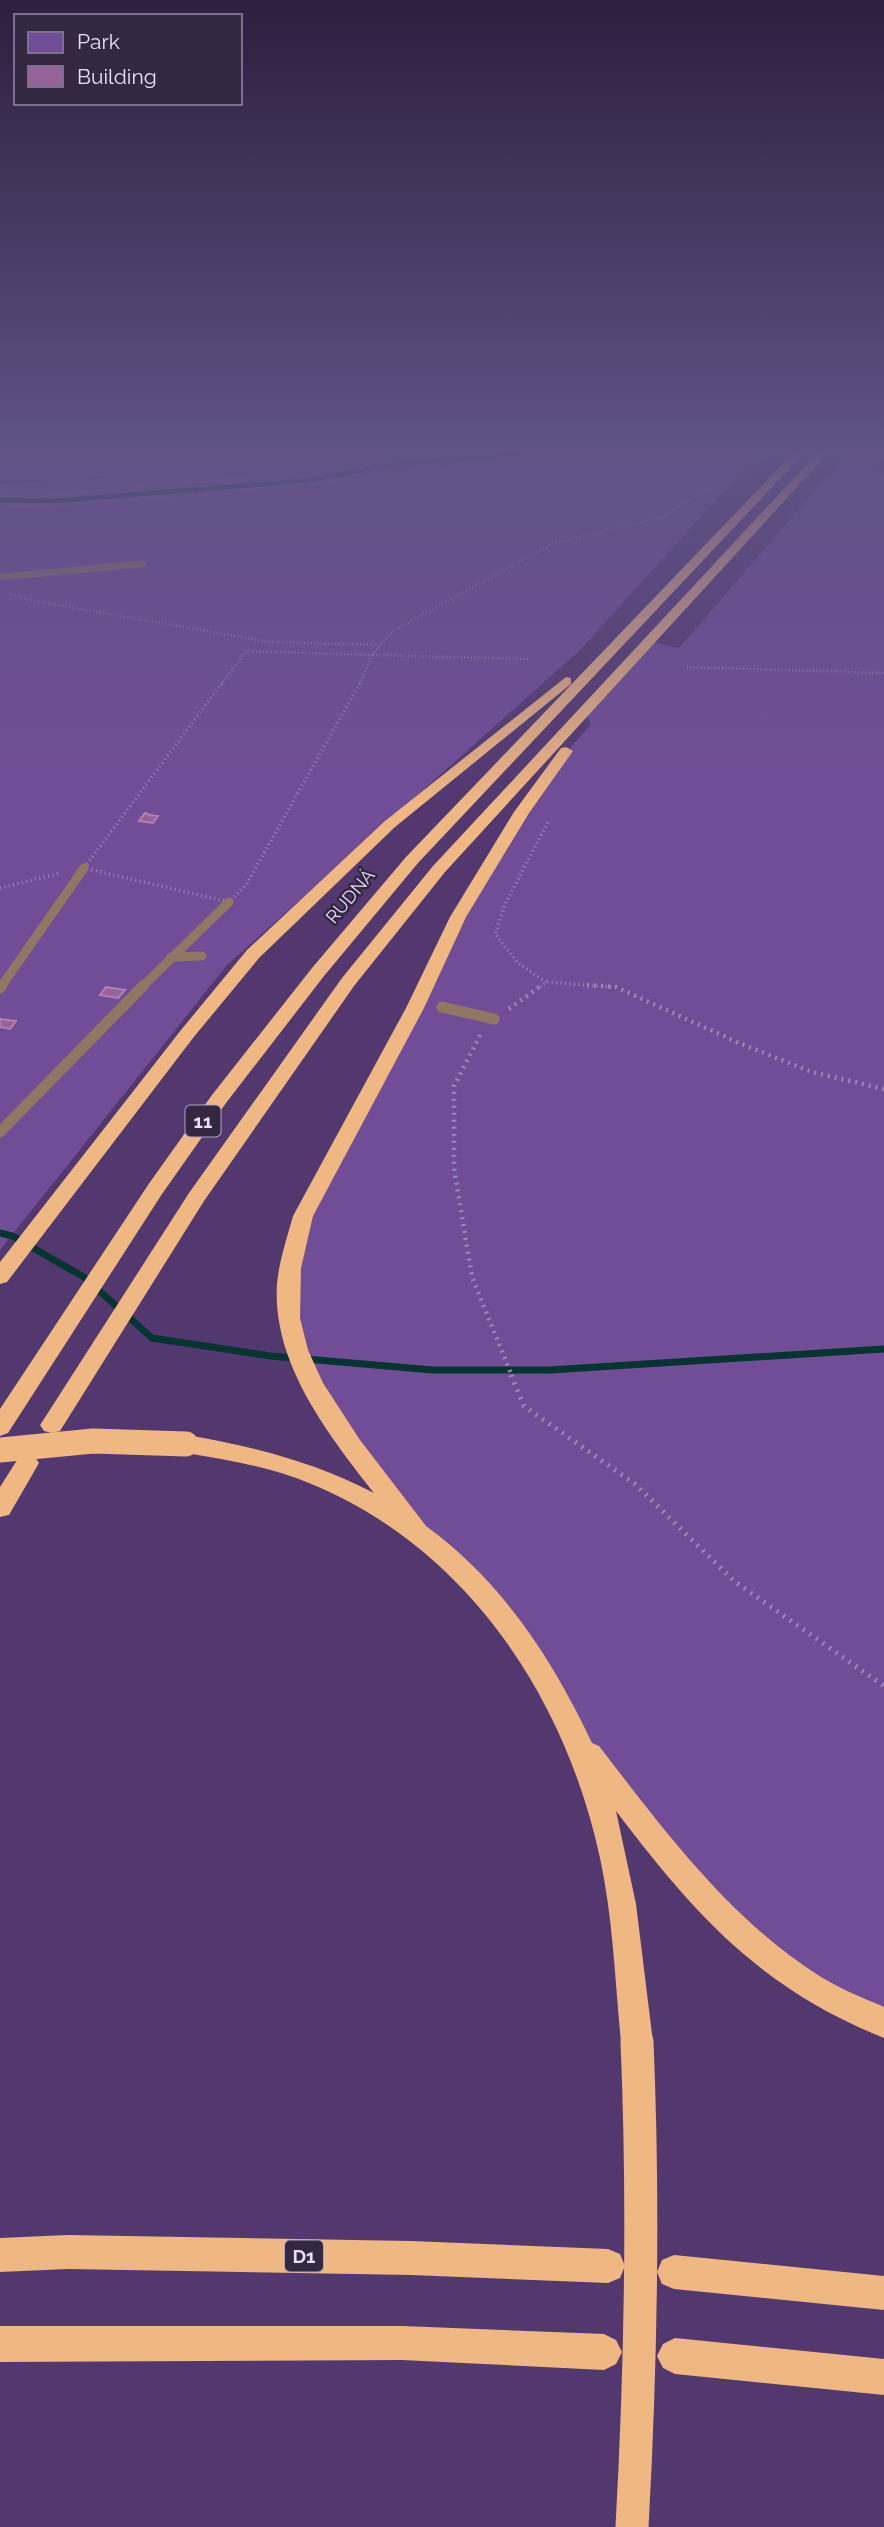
<svg xmlns="http://www.w3.org/2000/svg" width="884" height="2527" font-family="Raleway,sans-serif">
<rect width="100%" height="100%" fill="#533870"/>
<path fill="#714d98" fill-rule="evenodd" d="M0 450H785L747 466 579 651 227 965 0 1250V484L65 482 142 473 59 480H0Z
M850 450H884V461H875L872 467 873 471 884 472V2023L812 1987 666 1854 550 1686 415 1529 301 1360 294 1250 458 917 567 751 591 724 586 713 650 642 679 648ZM835 1352 550 1370H522L834 1351Z"/>
<g fill="none" stroke-linecap="round" stroke-linejoin="round">
<path stroke="#053530" stroke-width="4.5" d="M0 500 52 501 304 481 387 465 561 450 766 453"/>
<path stroke="#053530" stroke-width="7" d="M0 1233 12 1236 84 1277 152 1338 271 1356 433 1370H550L884 1349"/>
</g>
<path fill="#956498" stroke="#b17fb4" stroke-width="2" d="M145 813 150 815 158 816 153 823 139 821Z
M106 987 125 990 118 998 100 995Z
M0 1019 16 1021 10 1029 0 1027Z"/>
<g fill="none" stroke-linecap="round" stroke-linejoin="round">
<path stroke="#9c87b5" stroke-width="2.5" stroke-dasharray="1 2.5" stroke-linecap="butt" d="M763 450 776 454
M884 456 854 458 842 473 884 478
M0 495 35 497 298 473 427 454 495 450
M0 507C253 499 504 449 758 461
M11 594 29 600 269 642 380 645
M372 655 393 631 554 543 662 517 717 483 748 477 758 461 771 457
M373 655 530 659
M687 667 884 673
M221 685 246 651 372 655 359 685"/>
<path stroke="#9c87b5" stroke-width="3.5" stroke-dasharray="1 3.5" stroke-linecap="butt" d="M222 683 84 868 229 902 246 885 360 683
M0 888 61 873
M546 982 518 963 495 934 506 902 548 822
M540 987 546 982 612 987"/>
<path stroke="#9c87b5" stroke-width="4.5" stroke-dasharray="2 5" stroke-linecap="butt" d="M587 985 616 987 739 1043 812 1072 884 1089
M509 1009 542 985
M480 1035 454 1086V1168L472 1277 512 1376"/>
<path stroke="#9c87b5" stroke-width="5" stroke-dasharray="2 6" stroke-linecap="butt" d="M511 1375 524 1406 635 1484 734 1581 884 1686"/>
<path stroke="#8f7762" stroke-width="7" d="M0 577 142 564"/>
<path stroke="#8f7762" stroke-width="9" d="M171 957 202 956
M1 987 84 868
M142 987 229 902"/>
<path stroke="#8f7762" stroke-width="11" d="M0 988 2 985
M442 1007 494 1019
M0 1132 144 985"/>
<path fill="#efb781" fill-rule="evenodd" d="M796 450H807L418 863 324 976 226 1103 162 1194 8 1433 0 1436V1409L148 1185 212 1095 312 968 406 857Z
M820 450H831L445 872 354 986 204 1201 60 1431 52 1433 44 1431 40 1425 44 1419 189 1193 342 978 433 866Z
M566 677 571 678V684L395 827 259 958 193 1038 7 1282 0 1284V1262L181 1030 247 950 385 821Z
M566 747 573 751 529 813 466 917 424 1008 313 1216 301 1268 300 1318 308 1350 323 1383 360 1440 426 1526C502 1581 553 1660 592 1743L599 1746C664 1830 729 1919 821 1977 841 1989 863 1998 884 2007V2038C760 1988 695 1915 616 1811L636 1904 653 2042 648 2053 637 2057 626 2053 621 2042C615 1981 613 1918 600 1858 565 1696 466 1547 309 1483 270 1467 228 1460 186 1453L178 1450 174 1444 178 1438 186 1435C252 1446 314 1462 374 1493 328 1434 272 1363 277 1284 279 1261 287 1238 293 1216L406 1008 450 917 514 812 561 748Z
M27 1454 35 1457 39 1463 9 1515 0 1517V1487L19 1457Z
M68 2235 411 2241 608 2249 620 2254 625 2266 620 2278 608 2283 411 2275 68 2269 0 2272V2238Z
M674 2255 884 2276V2310L674 2289 662 2284 657 2272 662 2260Z
M0 2326H402L604 2334 616 2340 622 2352 616 2364 604 2370 402 2360 0 2362Z
M675 2338 884 2359V2395L675 2374 663 2368 657 2356 663 2344Z"/>
<path stroke="#efb781" stroke-width="25" d="M0 1450 93 1441 186 1444"/>
<path stroke="#efb781" stroke-width="33" d="M632 2527C641 2365 644 2204 637 2042"/>
</g>
<linearGradient id="sky" x2="0" y2="1"><stop stop-color="#2e1f3e"/><stop offset="0.56" stop-color="#605386"/><stop offset="1" stop-color="#605386" stop-opacity="0"/></linearGradient>
<rect width="884" height="804" fill="url(#sky)"/>
<g text-anchor="middle" dominant-baseline="central" stroke-width="5" stroke-linejoin="round" paint-order="stroke">
<g font-size="18" fill="#ebddff" stroke="#332741">
<text transform="translate(350 896) rotate(-50)">RUDNÁ</text>
</g>
<g fill="#332741" stroke="#b4a6c6" stroke-width="2">
<rect x="185.5" y="1105.5" width="35" height="31" rx="5"/>
<rect x="285" y="2240.5" width="38" height="31" rx="5"/>
</g>
<g font-size="19" font-weight="bold" fill="#ebddff">
<text x="203" y="1121">11</text>
<text x="304" y="2256">D1</text>
</g>
</g>
<rect x="14" y="14" width="228" height="91" fill="#332741" stroke="#7d708d" stroke-width="2"/>
<rect x="28" y="32" width="35" height="21" fill="#714d98" stroke="#7d708d" stroke-width="2"/>
<text x="77" y="49" font-size="21" fill="#ebddff">Park</text>
<rect x="28" y="66" width="35" height="21" fill="#956498" stroke="#7d708d" stroke-width="2"/>
<text x="77" y="84" font-size="21" fill="#ebddff">Building</text>
</svg>
